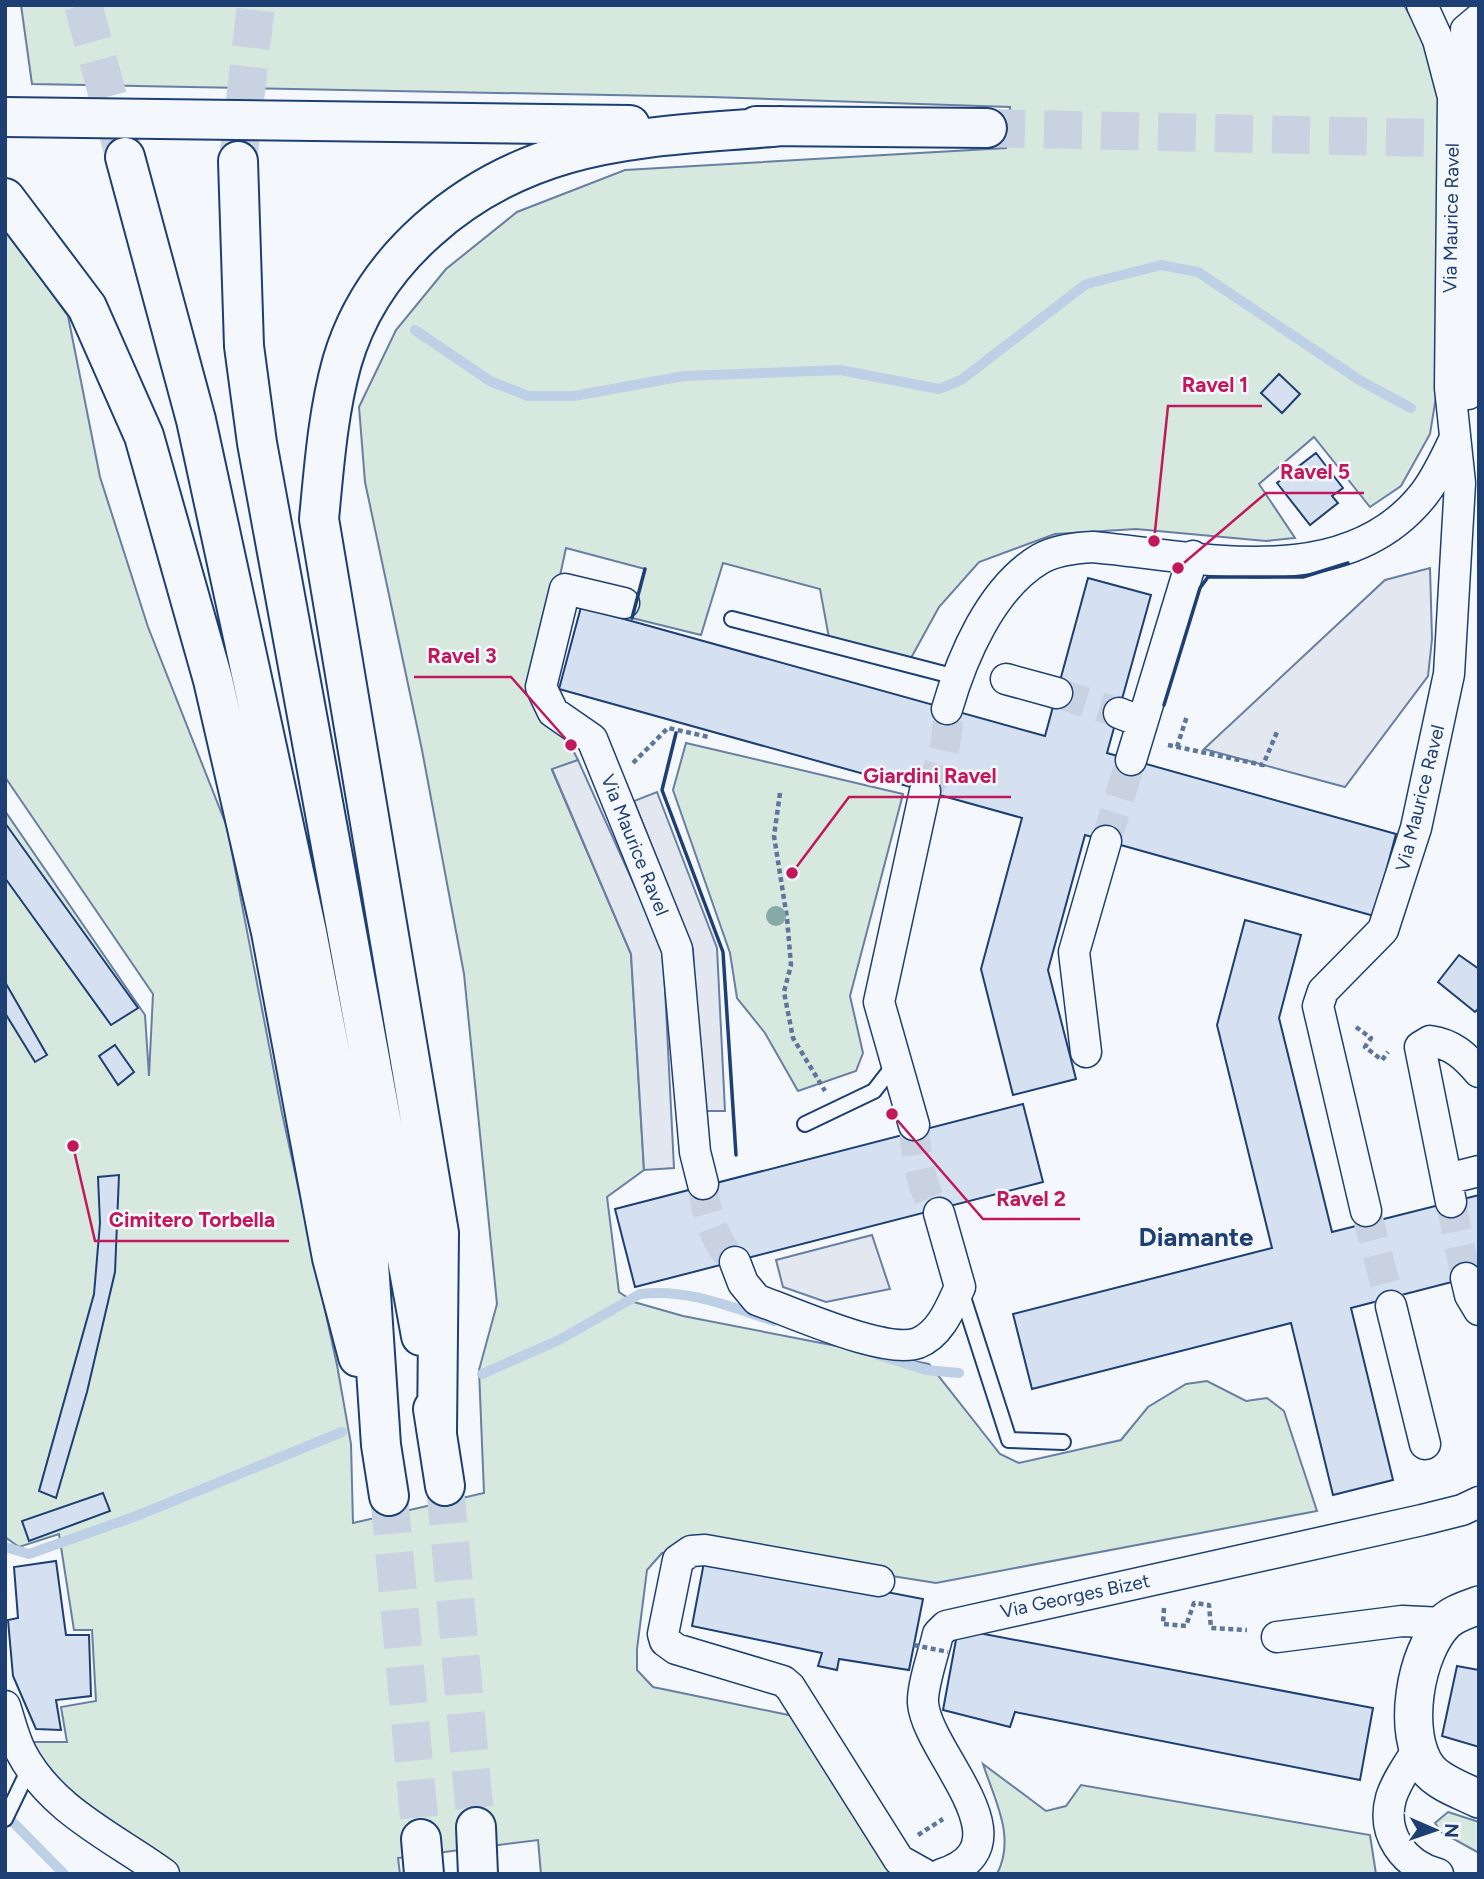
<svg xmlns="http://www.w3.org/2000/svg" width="1484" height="1879" font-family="Figtree,sans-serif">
<rect width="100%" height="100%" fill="#f4f7fb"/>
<path fill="#d7e8df" stroke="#687fa3" stroke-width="2" d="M21 5H1404L1418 30 1443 97 1436 397 1430 434 1401 486 1370 507 1314 437 1259 484 1295 538 1266 541 1136 529 1055 534 979 562 939 607 911 658 829 638 820 589 723 563 701 635 632 618 645 569 566 548 533 700C546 722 568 736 578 760L552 770 631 954 644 1170 607 1197 619 1292 634 1302 683 1316 929 1364 1000 1454 1019 1463 1121 1440 1148 1407 1186 1384 1207 1381 1246 1401 1267 1398 1284 1411 1317 1511 936 1583 701 1546 662 1553 647 1570 637 1649V1670L653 1687 798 1717 898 1874H541L538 1840 398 1858 400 1874H176L73 1808 24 1742H67L61 1707 96 1701 92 1630H74L59 1534 19 1547 5 1537V811L145 1015 149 1076 153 994 5 777V229L68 316 100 477 148 627 227 827 282 1113 337 1365 351 1444 353 1523 484 1493 479 1370 497 1304 464 974 422 750 365 482 359 407 396 330 446 269 517 212 625 170 1006 148 1010 107 711 97 32 84Z
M686 743 903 794 850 996 863 1053 856 1071 798 1091 765 1033 737 998 730 953 673 790Z
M983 1764 1046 1811 1066 1806 1081 1785 1370 1835 1376 1874H997C1016 1837 995 1801 983 1764Z
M1448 1812 1479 1822V1853L1441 1832 1435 1823Z"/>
<path fill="#e3e8f0" stroke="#687fa3" stroke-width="2" d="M1430 568 1432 639 1428 676 1345 787 1204 749 1385 580Z
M578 760 663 949 674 1168 644 1170 631 954 552 769Z
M657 792 717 948 725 1111H699L693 950 634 801Z
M872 1235 890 1289 826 1302 783 1287 776 1260Z"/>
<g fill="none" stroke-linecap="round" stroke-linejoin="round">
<path stroke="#bed0e5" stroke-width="10" d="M415 330 490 381 528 396H574L684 376 840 370 939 389 961 380 1086 284 1161 265 1198 272 1361 381 1411 408
M878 1355 926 1370 959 1373
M482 1374 559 1340 640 1294C686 1288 731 1307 774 1321
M5 1547 29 1554 139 1515 342 1432
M5 1814 64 1874"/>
</g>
<path fill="#d5e0f0" stroke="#1d3f73" stroke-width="2" d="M1279 374 1300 394 1282 413 1261 393Z
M1316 453 1343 488 1332 496 1338 503 1310 525 1277 483Z
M1088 578 1151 595 1107 753 1396 834 1374 916 1085 835 1048 970 1076 1079 1013 1095 981 969 1022 818 559 689 581 607 1045 736Z
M5 823 138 1008 111 1025 5 878Z
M1245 920 1301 935 1279 1018 1332 1232 1479 1195V1275L1351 1308 1393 1480 1333 1495 1291 1323 1032 1389 1013 1314 1272 1248 1217 1025Z
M1459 955 1479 969V1008L1475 1012 1438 982Z
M5 982 47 1055 35 1062 5 1013Z
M115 1045 134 1072 118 1085 99 1056Z
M1023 1104 1043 1182 635 1287 615 1209Z
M119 1175 115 1272 87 1392 56 1498 39 1491 94 1294 100 1223 98 1177Z
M103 1493 110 1511 29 1541 22 1521Z
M705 1557 923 1599 909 1670 839 1659 837 1670 818 1666 822 1653 692 1626Z
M56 1561 66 1635H89L91 1696 56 1700 61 1730 36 1729 13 1676 8 1620 18 1618 14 1567Z
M958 1629 1373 1708 1360 1780 1015 1712 1010 1727 943 1710Z
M1457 1666 1479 1670V1747L1442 1736Z"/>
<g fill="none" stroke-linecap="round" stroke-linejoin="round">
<path stroke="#c9d2e0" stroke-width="30" stroke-dasharray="30 15" stroke-linecap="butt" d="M1057 693 1119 713
M925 791C942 773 950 733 947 709
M1106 841 1131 760
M914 1125C915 1148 922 1198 939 1213
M703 1184C704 1208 716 1247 735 1262
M1451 1202 1466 1278
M1366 1211 1391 1306"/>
<path stroke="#c9d2e0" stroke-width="38" stroke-dasharray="38 19" stroke-linecap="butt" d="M83 5 122 148
M987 128 1479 139
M238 161 256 5
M445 1486 476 1827
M389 1496 421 1839"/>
<defs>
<path id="service" d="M732 619 956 677
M805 1124 874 1091 895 1064
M961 1291 1009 1440 1063 1442
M5 1819 30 1767"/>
<path id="minor" d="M1468 394 1476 103 1473 61 1466 30 1479 19
M624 603 565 589 541 687 553 712 592 739 677 949 695 1152 703 1184
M1006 679 1057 693
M947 709C962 657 991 588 1040 559 1056 550 1075 548 1093 547 1200 557 1346 594 1424 494 1437 477 1446 457 1455 438
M1119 713 1142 722
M1131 760 1193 556
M1086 1052 1074 952 1106 841
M914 1125 879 1002 925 791
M1447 1179 1479 1171
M1451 1202 1420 1047 1430 1041C1452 1044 1464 1055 1479 1072
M1366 1211 1318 1006 1323 991 1383 930 1416 828 1449 674 1460 483 1450 388 1453 97 1438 40 1422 5
M735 1262 743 1283 757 1300C793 1312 885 1355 918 1343 941 1334 951 1306 960 1287L939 1213
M1466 1278 1470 1295 1479 1310
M1391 1306 1425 1444
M879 1581 705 1550 691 1551 678 1560 663 1634 665 1641 676 1649 783 1681 790 1687 899 1860 924 1874
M1277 1637 1402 1621 1444 1623
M5 1706C10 1721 14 1738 21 1752 51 1810 113 1837 164 1874
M1418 1749C1409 1764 1396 1781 1391 1798 1381 1834 1404 1865 1438 1874
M942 1874C1032 1845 927 1754 923 1703 922 1686 934 1652 938 1634L946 1626 1422 1520 1462 1510 1479 1502"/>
<path id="tertiary" d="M1479 1605C1467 1610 1454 1613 1445 1622 1415 1652 1401 1734 1428 1769 1439 1783 1463 1791 1479 1799"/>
<path id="motorway" d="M5 117 630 125
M756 126 987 128
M125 157 196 420 307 932 368 1248 381 1445 389 1496
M238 161 244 346 257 443 421 1336
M5 198 87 307 144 436 213 680 271 932 332 1258 358 1357
M433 1409 445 1486
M437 1432 439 1233 319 519C324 467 328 412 342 362 372 259 465 183 566 154 635 134 710 133 781 126
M476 1827 478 1874
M421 1839 424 1874"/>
</defs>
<use href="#service" stroke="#1d3f73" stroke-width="18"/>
<use href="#minor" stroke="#1d3f73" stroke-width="33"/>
<use href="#tertiary" stroke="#1d3f73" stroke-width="40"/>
<use href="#motorway" stroke="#1d3f73" stroke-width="42"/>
<path stroke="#5e769c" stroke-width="4.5" stroke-dasharray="5 3.5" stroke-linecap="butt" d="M1168 745 1263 765 1277 732
M1177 747 1187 716
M633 763 668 728 709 737
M780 793 774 836 787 918 791 965 784 992 793 1038 825 1091
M1356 1027 1371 1038 1365 1047 1382 1060 1388 1052
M1164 1608 1163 1624 1186 1626 1194 1603 1209 1605 1211 1628 1247 1630
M918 1835 943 1819"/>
<use href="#service" stroke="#f4f7fb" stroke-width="14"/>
<use href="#minor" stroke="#f4f7fb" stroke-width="30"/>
<use href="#tertiary" stroke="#f4f7fb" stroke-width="37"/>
<use href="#motorway" stroke="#f4f7fb" stroke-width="38"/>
<path stroke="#5e769c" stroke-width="4.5" stroke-dasharray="5 3.5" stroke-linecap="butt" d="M914 1645 948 1652"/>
<path stroke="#1d3f73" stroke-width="3.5" d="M632 618 645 569
M1164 705 1200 588 1208 577H1303L1348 563
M676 733 662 790 723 952 736 1155"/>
</g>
<circle fill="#86aba6" cx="776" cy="916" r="10"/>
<g text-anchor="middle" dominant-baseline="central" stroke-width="5" stroke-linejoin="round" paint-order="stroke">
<g font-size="19" fill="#1d3f73" stroke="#f4f7fb">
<text transform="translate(1451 218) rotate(-89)">Via Maurice Ravel</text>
<text transform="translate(1420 798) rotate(-76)">Via Maurice Ravel</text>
<text transform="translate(635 845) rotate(68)">Via Maurice Ravel</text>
<text transform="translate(1075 1596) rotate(-12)">Via Georges Bizet</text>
</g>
<g font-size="26" font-weight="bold" fill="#1d3f73" stroke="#f4f7fb">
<text x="1196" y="1237">Diamante</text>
</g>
</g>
<path fill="none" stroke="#c2185b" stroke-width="2.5" d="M1154 541L1168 406H1262M1178 568L1266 493H1364M571 745L511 677H414M792 873L849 797H1011M892 1114L983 1219H1080M73 1146L95 1241H289"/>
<g fill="#c2185b" stroke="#f4f7fb" stroke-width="2.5">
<circle cx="1154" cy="541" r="7"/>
<circle cx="1178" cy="568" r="7"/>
<circle cx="571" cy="745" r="7"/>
<circle cx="792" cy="873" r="7"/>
<circle cx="892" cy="1114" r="7"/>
<circle cx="73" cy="1146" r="7"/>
</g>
<g font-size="21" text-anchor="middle" font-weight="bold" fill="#c2185b" stroke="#f4f7fb" stroke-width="5" stroke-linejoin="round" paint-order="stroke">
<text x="1215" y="392">Ravel 1</text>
<text x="1315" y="479">Ravel 5</text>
<text x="462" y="663">Ravel 3</text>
<text x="930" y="783">Giardini Ravel</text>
<text x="1031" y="1206">Ravel 2</text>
<text x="192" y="1227">Cimitero Torbella</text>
</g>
<rect width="1484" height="1879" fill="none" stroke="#1d3f73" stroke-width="14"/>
<g transform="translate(1435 1830) rotate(92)" stroke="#f4f7fb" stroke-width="5" paint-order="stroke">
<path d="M0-5L12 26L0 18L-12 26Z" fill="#1d3f73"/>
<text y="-10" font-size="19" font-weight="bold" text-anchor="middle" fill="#1d3f73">N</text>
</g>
</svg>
